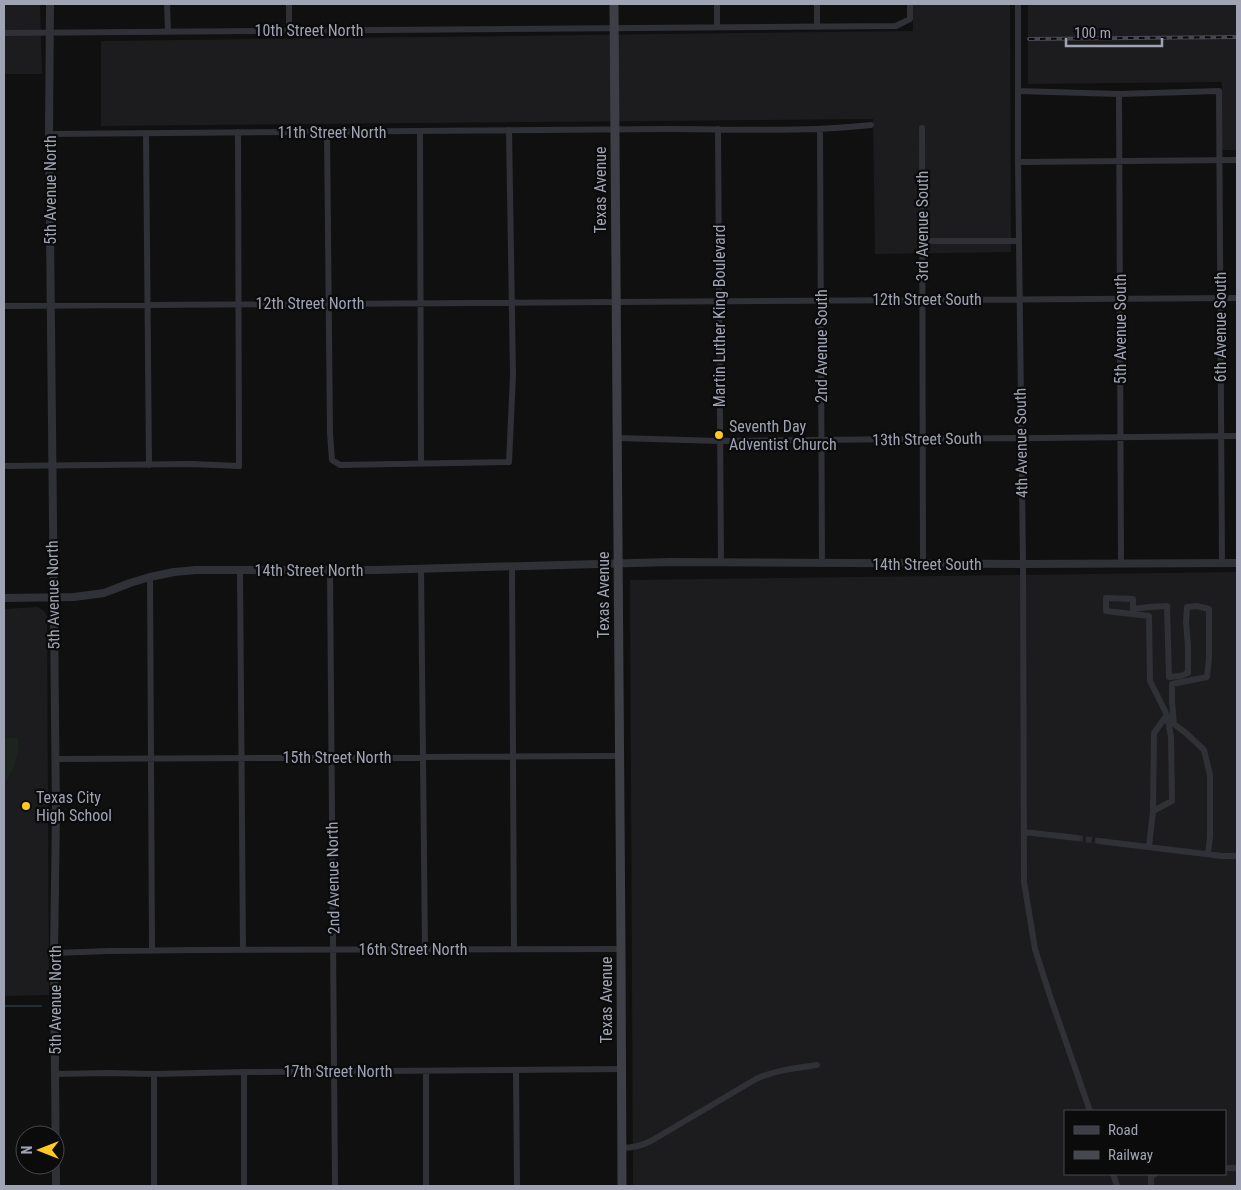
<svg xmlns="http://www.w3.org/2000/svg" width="1241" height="1190" font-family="'Roboto Condensed',sans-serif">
<rect width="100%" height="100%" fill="#101011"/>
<path fill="#1c1c1e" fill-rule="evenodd" d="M4 4H40L42 74H4Z
M913 4H1010L1011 252 875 254 873 119 101 126V41L913 31Z
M1028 4H1237V150H1222V82L1028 84Z
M1237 572V1186H633L630 580ZM1065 1111H1225V1174H1065Z
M38 607 44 611 47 616 49 995 4 996V609Z"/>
<path fill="#1c241d" d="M4 738H18C19 755 15 770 4 784Z"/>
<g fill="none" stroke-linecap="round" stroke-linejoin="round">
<path stroke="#252d35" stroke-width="2" d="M4 1006H41"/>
<path stroke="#2d2d31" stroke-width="6" stroke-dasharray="6 3" stroke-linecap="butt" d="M1077 838 1099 841"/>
<path stroke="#303136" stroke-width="6" d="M167 4 168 31
M289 4V30
M717 4V27
M817 4V27
M1018 4V162L1023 564 1024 882 1035 949 1050 996 1090 1111
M4 33 896 26 910 19V4
M1018 91 1119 94 1219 91 1222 564
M1119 94 1121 564
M922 128C923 273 923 418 923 564
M718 129 721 563
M820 129 822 563
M420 131 421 464
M327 132 330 433 332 460 340 465 509 462 513 375 509 130
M146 133 149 465
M49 134 669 129C718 129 768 131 818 129 836 128 853 127 871 125
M1018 162 1237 160
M923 241H1019
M4 306 1237 298
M617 438 720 441 1237 436
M4 466 192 464 239 466 238 132
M512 567 514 949
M421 569 425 949
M240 570 243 950
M330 570 335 1186
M150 577 152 950
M55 759 619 756
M1153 811 1154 733 1167 715
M1024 832 1077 838
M1099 841 1222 856H1237
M1149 847 1153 811 1172 801 1171 737 1167 715 1150 681 1149 616 1106 611V598L1133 599V609L1149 607 1167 606 1169 677 1180 676 1188 673V646L1186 622 1187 607 1197 606 1209 609V658L1207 677 1172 684V702L1174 724 1186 733 1204 750 1210 775V837L1208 854
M54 953 109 951 198 950 621 949
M516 1070 517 1186
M426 1071V1186
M244 1072V1186
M55 1074 109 1073 154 1074 244 1072 622 1069
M154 1074V1186
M622 1148C633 1148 641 1146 651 1141L756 1079C776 1070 796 1068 817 1065
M1225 1168H1237
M1113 1174 1117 1186
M1151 1186V1176L1155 1174"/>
<path stroke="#303136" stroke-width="8" d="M50 4 49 134 56 813 54 953 56 1186
M4 598 74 597 104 593 130 583 150 577 174 572 196 570H377L670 562 1023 564 1237 563"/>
<path stroke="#3e3f46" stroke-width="9" d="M614 4 621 949 622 1186"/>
<defs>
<path id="rail" d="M1029 39 1237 37"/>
</defs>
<use href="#rail" stroke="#47484f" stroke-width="4"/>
<use href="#rail" stroke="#0b0b0c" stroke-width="2" stroke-dasharray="5.5" stroke-linecap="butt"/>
</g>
<g fill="#feca1b" stroke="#0b0b0c" stroke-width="2">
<circle cx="719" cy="435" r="5"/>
<circle cx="26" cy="806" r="5"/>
</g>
<g text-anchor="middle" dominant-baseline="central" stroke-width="4.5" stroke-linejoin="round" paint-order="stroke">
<g font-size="16" fill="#a0a3b3" stroke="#0b0b0c">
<text x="309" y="30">10th Street North</text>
<text x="332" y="132">11th Street North</text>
<text transform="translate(50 190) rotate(-90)">5th Avenue North</text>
<text transform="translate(600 190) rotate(-90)">Texas Avenue</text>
<text transform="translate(922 226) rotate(-90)">3rd Avenue South</text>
<text x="927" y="299">12th Street South</text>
<text x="310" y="303">12th Street North</text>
<text transform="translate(719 316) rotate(-90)">Martin Luther King Boulevard</text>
<text transform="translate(1220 327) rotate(-90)">6th Avenue South</text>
<text transform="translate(1120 329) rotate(-90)">5th Avenue South</text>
<text transform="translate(821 346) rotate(-90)">2nd Avenue South</text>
<text transform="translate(927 439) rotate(-1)">13th Street South</text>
<text transform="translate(1021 443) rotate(-91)">4th Avenue South</text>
<text x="927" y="564">14th Street South</text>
<text x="309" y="570">14th Street North</text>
<text transform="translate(53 595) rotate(-91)">5th Avenue North</text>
<text transform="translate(603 595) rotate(-90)">Texas Avenue</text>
<text x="337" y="757">15th Street North</text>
<text transform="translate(333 878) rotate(-91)">2nd Avenue North</text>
<text x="413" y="949">16th Street North</text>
<text transform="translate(55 1000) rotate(-90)">5th Avenue North</text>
<text transform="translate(606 1000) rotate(-90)">Texas Avenue</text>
<text x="338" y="1071">17th Street North</text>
</g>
<g font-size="16" fill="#a0a3b3" stroke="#0b0b0c" text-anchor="start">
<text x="729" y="426">Seventh Day<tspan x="729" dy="18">Adventist Church</tspan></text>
<text x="36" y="797">Texas City<tspan x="36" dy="18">High School</tspan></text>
</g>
</g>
<rect width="1241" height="1190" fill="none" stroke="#a0a3b3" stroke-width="10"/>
<rect x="1064" y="1110" width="162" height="65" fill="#0b0b0c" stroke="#47484f"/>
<rect x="1074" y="1126" width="25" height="8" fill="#3e3f46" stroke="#47484f"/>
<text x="1108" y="1135" font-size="15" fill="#a0a3b3">Road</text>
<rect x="1074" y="1151" width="25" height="8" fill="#47484f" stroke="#47484f"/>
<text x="1108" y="1160" font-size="15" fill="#a0a3b3">Railway</text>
<g transform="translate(40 1150) rotate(270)"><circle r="24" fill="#0b0b0c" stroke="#47484f"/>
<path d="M0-4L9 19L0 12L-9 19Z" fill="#feca1b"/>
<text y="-8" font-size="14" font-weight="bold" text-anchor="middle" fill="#a0a3b3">N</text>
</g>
<path d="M1066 38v8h96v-8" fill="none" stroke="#a0a3b3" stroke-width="2.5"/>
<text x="1074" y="38" font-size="15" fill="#a0a3b3" stroke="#0b0b0c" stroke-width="4" paint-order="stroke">100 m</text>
</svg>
